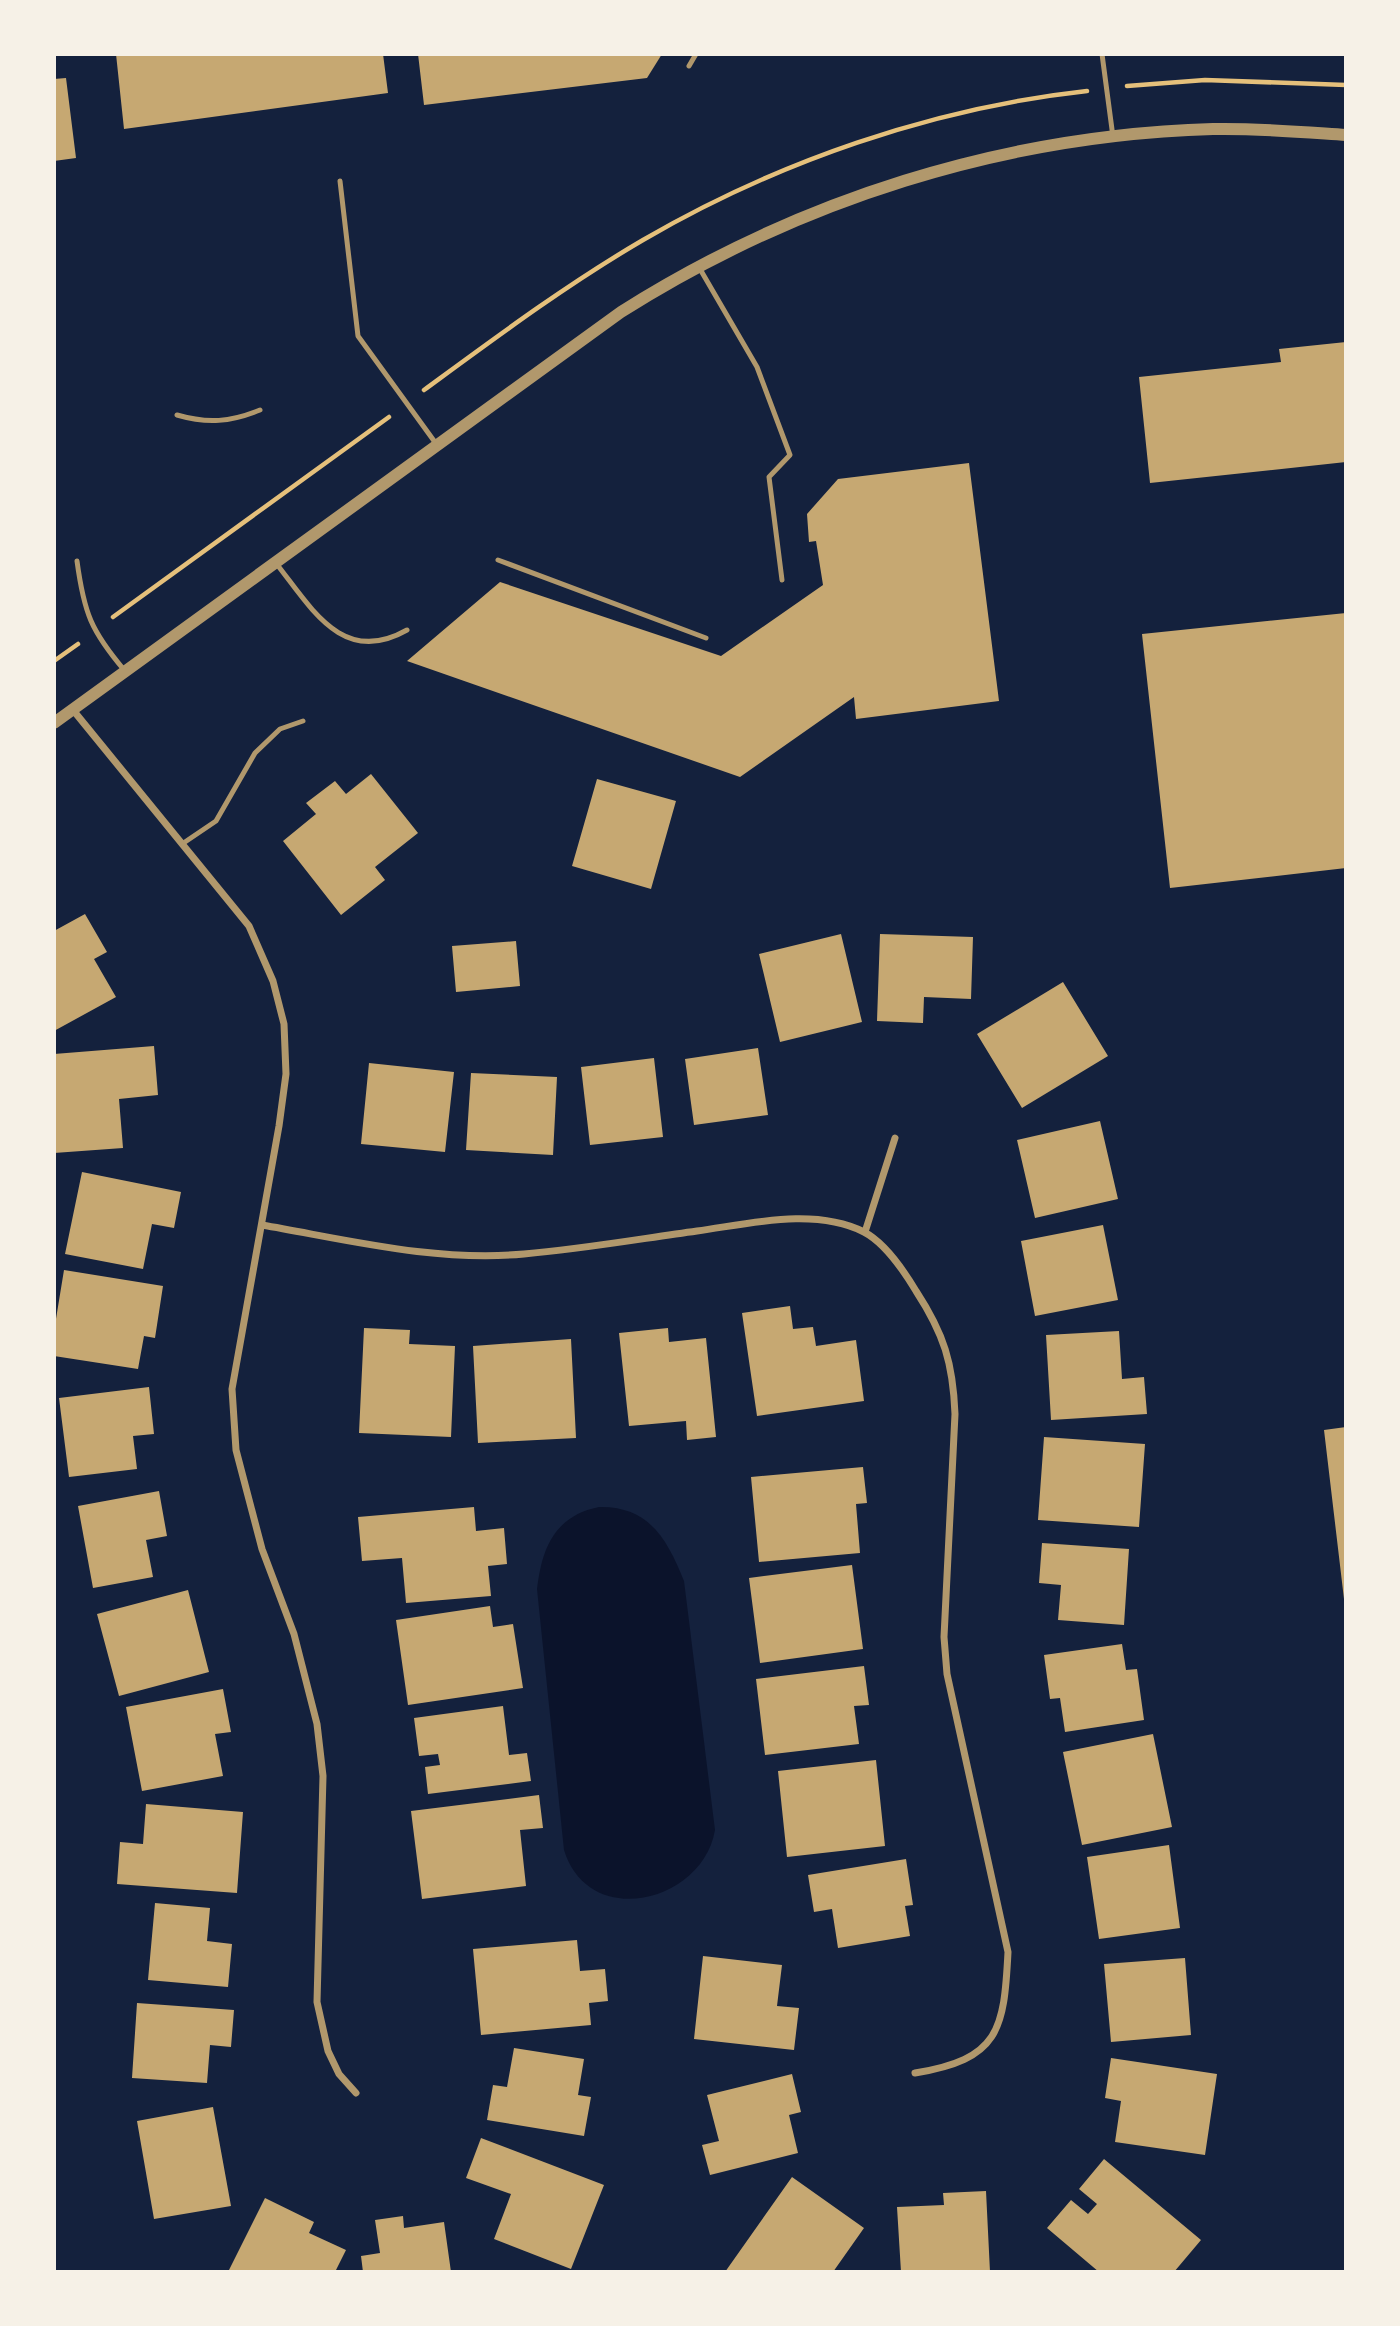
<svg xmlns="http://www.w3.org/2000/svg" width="1400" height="2326" font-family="Quicksand,sans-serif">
<rect width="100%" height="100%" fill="#14213d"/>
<path fill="#0b132b" d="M599 1507C649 1506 667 1539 684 1581L715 1830C703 1902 589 1931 564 1850L537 1589C542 1547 555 1516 599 1507Z"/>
<path fill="#c6a872" d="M116 54H383L388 93 124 129Z
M418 54H662L647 78 424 105Z
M66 78 76 158 54 161V79Z
M1346 342V462L1150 483 1139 377 1281 362 1279 349Z
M969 463 999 701 856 719 854 697 740 777 407 661 500 582 721 656 823 585 816 541 809 542 807 514 838 479Z
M1346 613V868L1170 888 1142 634Z
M371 774 418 833 375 867 385 880 341 915 283 841 316 814 306 803 335 781 346 794Z
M597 779 676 801 651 889 572 866Z
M85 914 107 952 94 959 116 997 54 1031V931Z
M841 934 862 1022 780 1042 759 954Z
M880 934 973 937 971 999 924 997 923 1023 877 1021Z
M516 941 520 986 456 992 452 946Z
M1063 982 1108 1056 1022 1108 977 1034Z
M154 1046 158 1095 119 1099 123 1148 54 1153V1054Z
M758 1048 768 1115 694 1125 685 1059Z
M654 1058 663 1137 590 1145 581 1067Z
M369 1063 454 1072 445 1152 361 1144Z
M471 1073 557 1077 553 1155 466 1150Z
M1100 1121 1118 1199 1035 1218 1017 1140Z
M82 1172 181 1192 174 1228 152 1224 143 1269 65 1254Z
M1103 1225 1118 1300 1035 1316 1021 1241Z
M64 1270 163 1286 155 1338 144 1336 138 1369 54 1356V1331Z
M790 1306 793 1329 813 1327 816 1346 856 1340 864 1401 757 1416 742 1313Z
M364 1328 410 1330 409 1344 455 1346 451 1437 359 1433Z
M668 1328 669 1342 706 1338 716 1437 687 1440 686 1421 629 1426 619 1333Z
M1119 1331 1122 1379 1144 1377 1147 1414 1051 1420 1046 1335Z
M571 1339 576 1438 478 1443 473 1346Z
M149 1387 154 1434 133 1436 137 1469 69 1477 59 1398Z
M1346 1427V1599H1344L1324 1430Z
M1044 1437 1145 1444 1139 1527 1038 1520Z
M863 1467 867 1503 856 1504 860 1553 759 1562 751 1477Z
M159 1491 167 1536 146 1540 153 1577 93 1588 78 1506Z
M474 1507 476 1531 504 1528 507 1564 488 1566 491 1596 406 1603 402 1558 362 1561 358 1517Z
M1042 1543 1129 1549 1124 1625 1058 1620 1061 1585 1039 1583Z
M852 1565 863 1649 760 1663 749 1578Z
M188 1590 209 1672 119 1696 97 1614Z
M490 1606 493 1627 513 1624 523 1688 408 1705 396 1620Z
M1122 1644 1126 1670 1137 1669 1144 1720 1065 1732 1060 1698 1050 1699 1044 1655Z
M864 1666 869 1705 854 1706 859 1744 765 1755 756 1679Z
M223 1689 231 1732 215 1734 223 1776 142 1791 126 1707Z
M503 1706 509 1755 527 1753 531 1781 428 1794 425 1767 440 1765 438 1754 419 1756 414 1718Z
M1153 1734 1172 1827 1082 1845 1063 1752Z
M876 1760 885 1846 787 1857 778 1771Z
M539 1795 543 1828 520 1830 526 1886 422 1899 411 1811Z
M146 1804 243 1812 237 1893 117 1884 120 1842 143 1844Z
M1169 1845 1180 1928 1099 1939 1087 1857Z
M906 1859 913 1905 905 1906 910 1936 838 1948 832 1909 814 1912 808 1875Z
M155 1903 210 1908 207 1941 232 1944 228 1987 148 1980Z
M577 1940 580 1971 605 1969 608 2001 589 2003 591 2025 481 2035 473 1949Z
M703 1956 782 1965 777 2006 799 2008 794 2050 694 2039Z
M1185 1958 1191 2035 1111 2042 1104 1964Z
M137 2003 234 2010 231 2047 210 2045 207 2083 132 2078Z
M514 2048 584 2059 578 2095 591 2097 584 2136 487 2120 493 2085 507 2087Z
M1111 2058 1217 2074 1205 2155 1115 2142 1121 2101 1105 2098Z
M792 2074 801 2112 789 2115 798 2153 710 2175 702 2145 719 2141 707 2095Z
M213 2107 231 2206 154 2219 137 2121Z
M481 2138 604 2185 571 2269 494 2239 511 2194 466 2178Z
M1104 2159 1201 2240 1174 2272H1099L1047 2228 1071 2200 1088 2214 1097 2204 1079 2189Z
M792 2177 864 2228 833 2272H725Z
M986 2191 990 2272H901L897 2207 944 2205 943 2193Z
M265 2198 314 2222 309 2233 346 2250 335 2272H228Z
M403 2216 404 2228 444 2222 451 2272H363L361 2256 380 2253 375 2220Z"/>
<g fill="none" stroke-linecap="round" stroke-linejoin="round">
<path stroke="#e5c07b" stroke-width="4.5" d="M1127 86 1205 80 1346 85
M424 390C495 338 566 285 643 240 777 162 932 108 1087 91
M113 617 389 417
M54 661 78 644"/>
<path stroke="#b1986c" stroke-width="5" d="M1102 54 1113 137
M689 66 696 54
M340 181 358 336 437 445
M700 269 757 367 790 455 769 477 782 580
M177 415C208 424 230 422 260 410
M498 560 706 638
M77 561C84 613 91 631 125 671
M275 562C311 607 342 667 407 630
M182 844 216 821 255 753 280 729 303 721"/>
<path stroke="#b1986c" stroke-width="7" d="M73 710 249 926 273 981 284 1024 286 1074 279 1126 232 1389 236 1450 262 1549 294 1634 317 1724 323 1776 317 2002 328 2051 339 2074 356 2093
M262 1225C349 1240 435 1262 524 1254 582 1249 639 1239 697 1231 749 1224 814 1207 864 1232 885 1243 904 1271 916 1291 944 1334 953 1363 955 1414L944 1637 947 1674 1008 1952C1004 2031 999 2059 915 2073
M865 1232 895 1138"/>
<path stroke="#b1986c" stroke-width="12" d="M54 723 621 312C798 200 1003 135 1213 129 1257 128 1302 132 1346 135"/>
</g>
<rect width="1400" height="2326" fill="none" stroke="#f6f1e7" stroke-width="112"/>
</svg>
